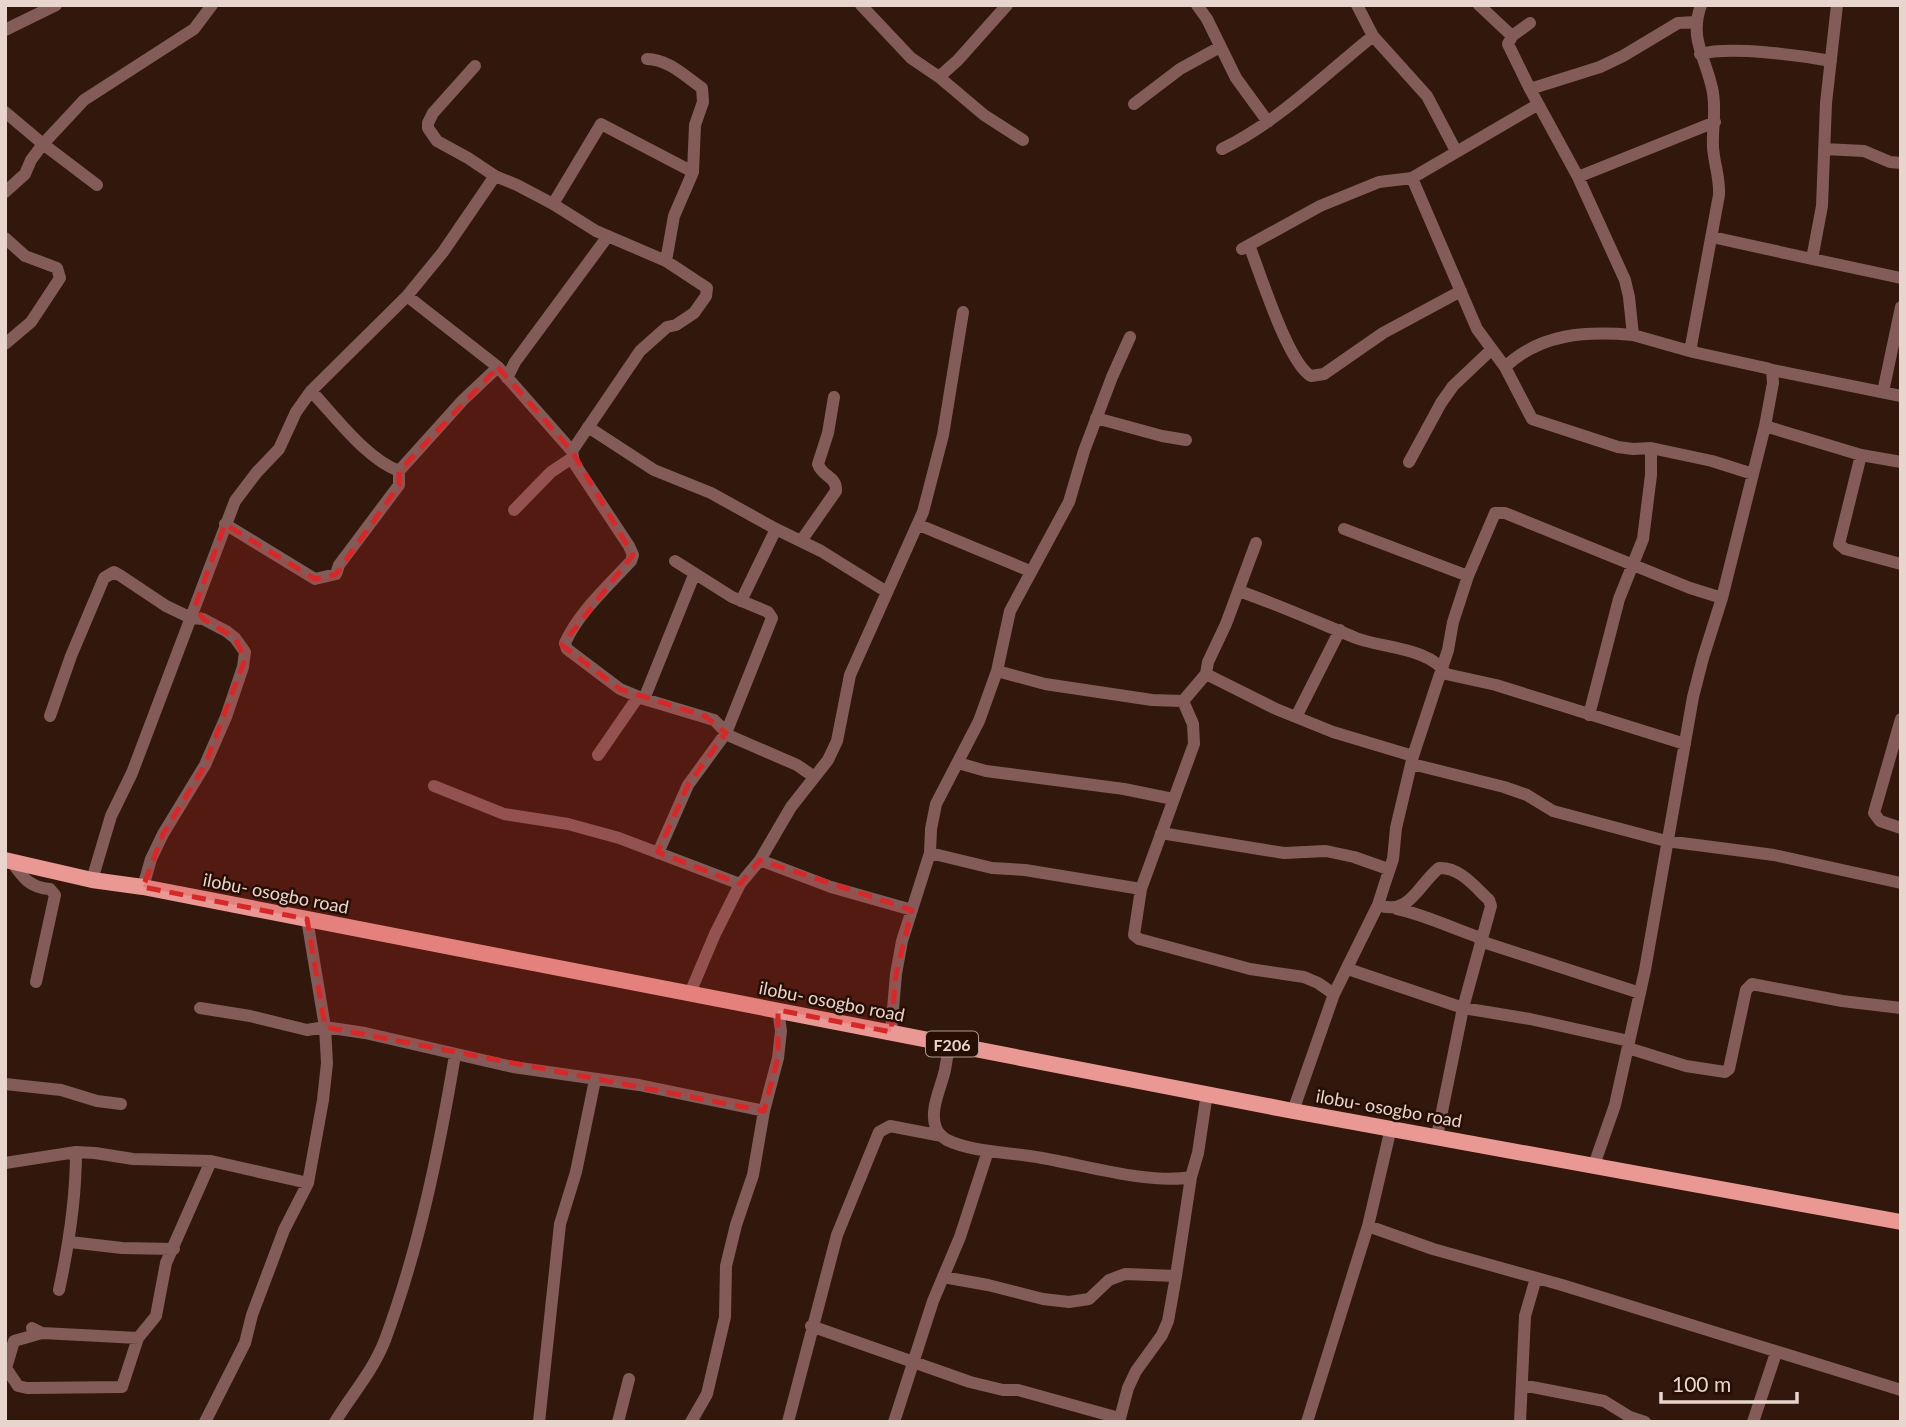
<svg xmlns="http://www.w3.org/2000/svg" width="1906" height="1427" font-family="Lato,sans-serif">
<rect width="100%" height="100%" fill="#31170c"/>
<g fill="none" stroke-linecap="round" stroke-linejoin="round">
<path stroke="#835c59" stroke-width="12" d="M861 5 911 58 939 77 984 115 1023 140
M1197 5 1207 19 1236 78 1268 122
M1357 5 1373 36 1427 96 1456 151
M1479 5 1512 36
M1530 23 1512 36 1508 44 1530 89 1600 67 1623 56 1678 23 1695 22
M5 30 56 5
M1700 54C1730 46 1799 55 1831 61
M647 59C668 59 686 77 702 88L703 102 695 125 693 172 674 216 666 261
M939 77 958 60 1007 5
M1530 89 1578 177 1625 280 1629 297 1633 335 1693 352
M1134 104 1180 69 1220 47
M5 112 43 144 31 160 25 174 5 192
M1222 149C1279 121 1323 76 1373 36
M1824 149 1864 151 1890 162 1901 163
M1578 177 1715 122
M1412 178 1477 329 1505 367
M97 185 43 144 84 100 194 29 212 5
M553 204 601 124 693 172
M1712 237 1812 259 1822 206 1826 103 1837 5
M5 238 25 256 57 268 60 278 31 322 5 344
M1249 245C1260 273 1288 363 1311 376L1324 374 1383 333 1461 291
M1242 249 1320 206 1379 182 1412 178 1537 105
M1812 259 1901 278
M407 296 498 367 572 451 640 351 667 327 676 325 694 313 706 296 707 288 666 261 596 231 553 204 517 185 495 176 468 158 437 141 428 128V123L433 113 475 66
M1633 335C1586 331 1541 333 1505 367L1532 419 1618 447 1633 449 1651 448 1712 461 1753 474
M1772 370 1901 396
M507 378 515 362 608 236
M311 391C335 416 366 459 399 471
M1883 392 1901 307
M1096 418 1162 436 1186 440
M1765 426 1861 455 1839 544 1845 549 1901 564
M588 427 654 470 711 493 776 529 821 551 887 592
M572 451 574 463 629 546 633 555 631 561C608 586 579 612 565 643L567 649 620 689 644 699 714 720 730 736 797 765 813 776
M1861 455 1901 462
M1409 462 1441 403 1453 386 1491 350
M514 510 551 472 572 458
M225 524 315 579 336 574 339 565 399 485V471L463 400 498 367
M919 525 1030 571
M1344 529 1468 576
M801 541 836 491C837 476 822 477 818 464L828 433 834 397
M1239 591C1279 605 1317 622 1356 638 1382 648 1431 648 1446 674L1496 685 1685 744
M741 601 776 529
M997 671 1045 684 1152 700 1183 701 1206 674 1208 662 1226 624 1256 543
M1206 674 1276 709 1333 732 1413 756
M644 699 694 575
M1183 701 1193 724 1194 744 1141 889 1134 935 1139 939 1250 969 1304 977 1318 983 1334 994
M1589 715 1619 599 1643 539 1651 475V448
M50 716 71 656 104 578 114 572 121 576 166 606 191 618 203 619 226 631 235 638 245 652 243 667 226 717 205 765 163 834 151 859 143 887
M1296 717 1340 630
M1901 719 1874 813 1880 821 1901 828
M598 755 638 697
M958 763 986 771 1124 789 1173 799
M1412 764 1504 787 1527 795 1553 811 1666 841 1774 855 1901 883
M434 786 504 814 568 824 619 838 740 884
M1161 833 1284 853 1326 851 1354 857 1388 869
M658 853 688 785 726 733 772 618 768 612 732 597 675 561
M930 853 992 868 1025 870 1141 889
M760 860 831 887 912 910
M12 862C22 877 30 888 50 889L55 895 36 982
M92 880 111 816 132 773 235 501 257 472 279 449 296 412 311 391 407 296 443 252 495 176
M1378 905C1410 916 1417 886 1439 868 1460 867 1475 887 1489 900L1491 906 1463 1008 1437 1136
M1397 909C1423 914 1454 929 1481 938
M1480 941 1640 993
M1348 969 1463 1008 1530 1019 1629 1041
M690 993 715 934 740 884 760 860 791 807 828 760 837 741 850 675 923 512 943 435 963 312
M200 1008 250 1016 307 1030 325 1027 365 1033 513 1067 639 1085 764 1111
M891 1032 896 974 902 941 930 853 931 829 936 804 979 721 997 671 1010 611 1069 502 1084 451 1112 377 1130 337
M948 1043C948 1052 947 1061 945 1070 941 1088 929 1110 936 1128 938 1133 942 1137 947 1140 974 1153 1013 1152 1042 1158 1084 1165 1151 1185 1191 1177L1198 1153 1207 1093
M1628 1048 1686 1066 1725 1072 1729 1069 1746 990 1752 984 1842 1001 1901 1008
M5 1084 61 1090 97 1101 121 1104
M1293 1111 1334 994 1378 905 1384 886 1393 859 1396 828 1413 756 1448 650 1453 622 1468 576 1495 513H1505L1690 588 1722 598
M5 1163 76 1152 95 1153 133 1159 211 1161 308 1183
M1594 1165 1615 1105 1645 970 1693 697 1703 658 1722 598 1765 426 1773 383 1772 370 1766 368 1693 352 1691 346 1719 195C1720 177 1714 164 1713 147 1712 127 1717 108 1712 88 1705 56 1689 39 1701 5
M1368 1226 1433 1249 1562 1285 1901 1390
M70 1242 122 1248 174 1249
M943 1277 988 1285 1043 1299 1069 1302 1089 1299 1109 1280 1125 1274 1176 1276 1191 1177
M59 1290C69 1244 76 1199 76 1152
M811 1326 970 1382 1003 1390H1018L1119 1418
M32 1328 42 1333 138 1338 156 1316 166 1263 211 1161
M42 1333 14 1341 6 1368 18 1386 27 1388 122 1387 138 1338
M1522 1385 1604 1401 1630 1417 1645 1422
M205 1422 245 1343 252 1315 284 1230 308 1183 323 1100 327 1063 325 1027 307 919
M335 1422C352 1394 373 1371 385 1340 419 1248 439 1151 455 1055
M539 1422 560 1224 576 1172 595 1080
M618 1422 629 1379
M691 1422 707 1394 725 1317 726 1266 736 1225 753 1175 764 1111 778 1058 781 1031 778 1010
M788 1422 837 1235 879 1132 890 1126 942 1136
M894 1422 933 1301 960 1237 988 1151
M1119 1422 1128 1388 1136 1371 1162 1335 1168 1321 1176 1276
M1307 1422 1368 1226 1391 1128
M1520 1422 1525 1316 1536 1278
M1753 1422 1776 1353"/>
<path stroke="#e99893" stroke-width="16" d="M5 860 92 880 143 887 1293 1111 1901 1222"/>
</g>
<path fill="#d62828" fill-opacity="0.2" stroke="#d62828" stroke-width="5" stroke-dasharray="14 9" stroke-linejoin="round" d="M498 367 572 451 633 555 562 645 620 689 705 716 726 733 688 785 658 852 740 884 760 860 912 910 896 974 891 1032 778 1010V1058L764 1111 325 1027 307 919 143 887 163 834 205 765 245 659 235 638 203 619 195 606 225 524 315 579 336 574 399 485V471Z"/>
<g text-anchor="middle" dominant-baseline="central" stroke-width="5" stroke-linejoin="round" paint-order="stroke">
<rect fill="#270e04" stroke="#ae9991" stroke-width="2" x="926" y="1031.5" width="52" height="25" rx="5"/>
<g font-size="16" font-weight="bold" fill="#e8d5ce">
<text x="952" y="1044">F206</text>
</g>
<g font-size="18" fill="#e8d5ce" stroke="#270e04">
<text transform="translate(276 893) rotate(11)">ilobu- osogbo road</text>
<text transform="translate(832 1001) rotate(11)">ilobu- osogbo road</text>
<text transform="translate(1389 1108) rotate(10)">ilobu- osogbo road</text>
</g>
</g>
<rect width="1906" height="1427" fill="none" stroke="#e8d5ce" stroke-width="14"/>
<path d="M1661 1392v10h136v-10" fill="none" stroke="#e8d5ce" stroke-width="3.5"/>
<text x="1672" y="1392" font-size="21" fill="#e8d5ce" stroke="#270e04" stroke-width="5" paint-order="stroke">100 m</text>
</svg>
